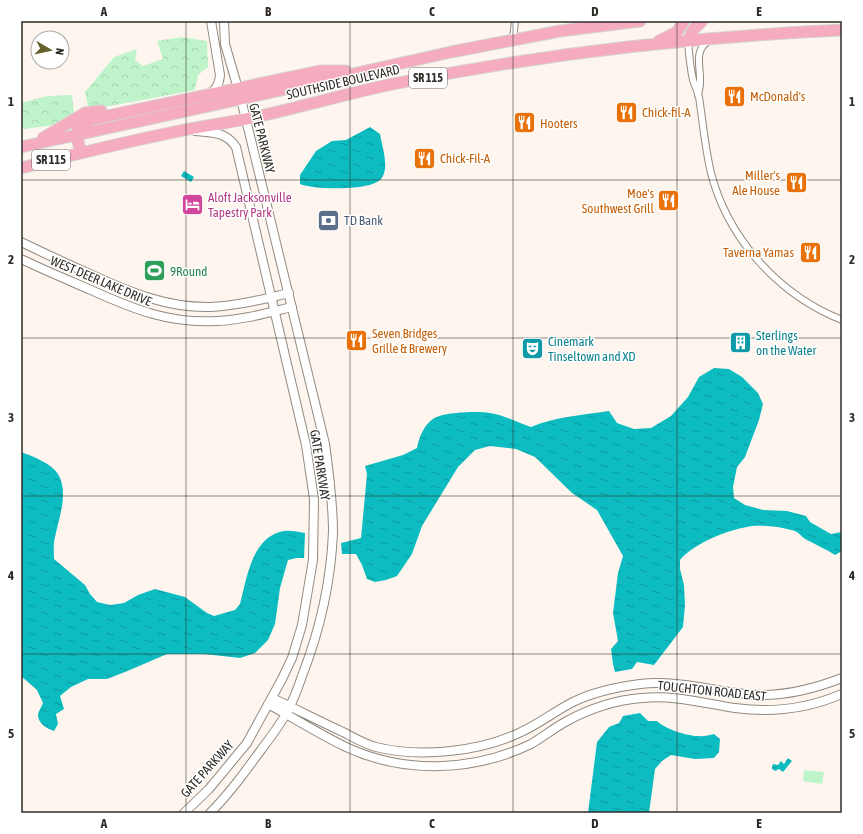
<svg xmlns="http://www.w3.org/2000/svg" width="863" height="834" font-family="'Asap Condensed',sans-serif">
<defs>
<pattern id="forest-crowns" width="20" height="18" patternUnits="userSpaceOnUse"><rect width="20" height="18" fill="#bff4cb"/><path d="M2 6a3 3 0 1 1 6 0M12 15a3 3 0 1 1 6 0" fill="none" stroke="#a4d1ae"/></pattern>
<pattern id="water-ripples" width="26" height="14" patternUnits="userSpaceOnUse"><rect width="26" height="14" fill="#0dbcc1"/><path d="M2 4q2-2 4 0t4 0M15 11q2-2 4 0t4 0" fill="none" stroke="#0d999d"/></pattern>
</defs>
<rect width="100%" height="100%" fill="#fef6ee"/>
<path fill="#bff4cb" d="M804 770 824 772 822 784 803 781Z"/>
<path fill="url(#forest-crowns)" d="M182 37 207 41 208 67 198 75 195 90 89 110 85 92 114 57 137 49 135 60 143 66 163 59 157 41Z
M72 95 74 112 62 124 25 129 21 128V103L47 96Z"/>
<path fill="url(#water-ripples)" d="M370 127 380 134C382 147 390 168 381 179 371 191 314 190 300 184V175L316 151 332 141 346 140Z
M184 171 194 177 191 182 181 176Z
M714 368 729 369 742 377 758 393 763 404 759 420 745 457 737 467 733 487 734 498 745 505 763 510 787 511 806 516 810 522 831 534 842 532V551L835 555C826 549 816 545 807 540 802 538 800 533 795 531 782 527 765 525 752 526 730 529 694 543 680 560V569L684 585 685 605 683 627 654 665 637 662 632 669 615 672 613 664 611 649 618 641 613 613 618 573 623 556 597 510 572 493 535 457 516 449 490 446 475 450 458 467 422 526 412 554 397 576 386 580 375 582 367 579 362 565 356 554H342L341 543 361 538 367 474 365 466 403 455 417 448C419 437 424 425 433 419 443 412 478 411 490 413 504 415 518 423 531 427 555 417 582 415 609 411L617 423 634 429 651 428 671 416 688 397 699 377Z
M21 452C32 456 51 463 58 474 69 492 59 518 55 537 53 544 54 552 54 559L85 585 90 594 97 602 110 605 124 603 138 595 155 589 185 597 207 613 214 616 235 610 240 604C247 578 252 536 284 531 291 530 298 532 305 533L304 558H297L288 560 280 588 275 624 268 640 255 653 240 658 204 654H167L130 670 107 679H88L71 687 60 696 64 709 56 714 58 724 54 731C48 729 38 724 38 715 38 712 42 706 43 703L37 690 21 676Z
M640 713 648 721H657C665 729 687 736 698 736 703 737 709 735 714 734L720 739 719 752 714 758 695 759 671 755 662 761 655 769 649 813H588L597 742 609 727 619 723 623 716Z
M788 758 792 761 783 772 779 769 775 771 772 769V767L773 764 778 765 781 761 784 764Z"/>
<g fill="none" stroke-linecap="round" stroke-linejoin="round">
<defs>
<path id="street" d="M513 39 515 21
M688 41C689 54 690 67 693 80 695 86 698 92 699 97 703 123 705 148 711 173 728 239 779 295 842 320
M698 95C699 91 700 87 700 82 701 68 693 50 709 41"/>
<path id="secondary" d="M209 94C217 89 219 84 220 75L211 21
M21 242C44 253 67 264 90 274 129 292 167 308 210 307 237 306 263 299 289 293
M21 259C44 270 68 280 91 290 133 309 170 324 217 321 242 320 267 313 292 307
M272 698C296 709 319 721 343 732 353 737 364 744 376 747 419 758 480 752 521 732 539 724 555 711 573 702 593 692 617 687 640 684 675 680 709 690 745 694 778 698 811 690 842 678
M268 704C294 718 319 734 346 747 404 774 473 772 531 744 543 737 554 728 567 721 589 709 616 700 642 698 675 695 702 703 735 708 771 713 809 708 842 694
M184 813 209 789 247 743 282 679 292 658 302 625 313 560 314 499 306 445 236 147C225 131 213 133 195 131
M210 813C229 794 245 772 261 750 270 738 280 725 287 712 293 701 298 688 302 676 320 630 331 581 333 532 333 502 329 473 325 444L241 99 225 44 224 21"/>
<path id="highway" d="M659 41 677 32 684 21
M688 41 693 30 702 21
M43 138 85 113 101 111
M21 147 241 99 451 52 560 31 640 21
M81 153C76 134 72 127 93 119L320 71H346
M21 168C75 154 130 141 184 130 205 126 226 123 246 119 295 109 344 94 393 84 541 54 692 37 842 30"/>
</defs>
<use href="#street" stroke="#928a80" stroke-width="8"/>
<use href="#secondary" stroke="#928a80" stroke-width="10"/>
<use href="#highway" stroke="#d5d5d4" stroke-width="13"/>
<use href="#street" stroke="#fff" stroke-width="6"/>
<use href="#secondary" stroke="#fff" stroke-width="8"/>
<use href="#highway" stroke="#f5acbf" stroke-width="11"/>
</g>
<path fill="none" stroke="#2e2b27" stroke-width="1" stroke-opacity="0.55" d="M186 21V813M350 21V813M513 21V813M677 21V813M21 180H842M21 338H842M21 496H842M21 654H842"/>
<defs>
<symbol id="restaurant-square" viewBox="-11 -11 22 22"><rect x="-9" y="-9" width="18" height="18" rx="4" fill="#e8710a" stroke="#fff"/><path d="M-5-6h1v4h1v-4h1v4h1v-4h1v5L-1.5 .5V6h-2V.5L-5-1ZM5-6V6H3V1.5H1.5Q1.5-4 5-6Z" fill="#fff"/></symbol>
<symbol id="hotel-square" viewBox="-11 -11 22 22"><rect x="-9" y="-9" width="18" height="18" rx="4" fill="#d1479c" stroke="#fff"/><path d="M-6-4.5h1.5V1H6V5H4.5V3h-9V5H-6ZM-4 0a1.8 1.8 0 1 1 3.6 0ZM.5 0V-2.5h3Q6-2.5 6 0Z" fill="#fff"/></symbol>
<symbol id="bank-square" viewBox="-11 -11 22 22"><rect x="-9" y="-9" width="18" height="18" rx="4" fill="#5c6f8a" stroke="#fff"/><path d="M-6-4H6V4H-6ZM0-2.3a2.3 2.3 0 1 0 0 4.6a2.3 2.3 0 1 0 0-4.6Z" fill="#fff"/></symbol>
<symbol id="stadium-square" viewBox="-11 -11 22 22"><rect x="-9" y="-9" width="18" height="18" rx="4" fill="#2e9e5b" stroke="#fff"/><path d="M0-5a6.5 5 0 1 0 0 10a6.5 5 0 1 0 0-10ZM-3.5-1.8h7v3.6h-7Z" fill="#fff"/></symbol>
<symbol id="building-square" viewBox="-11 -11 22 22"><rect x="-9" y="-9" width="18" height="18" rx="4" fill="#0f9aa8" stroke="#fff"/><path d="M-4-6H4V6H1V3H-1V6H-4ZM-2.5-4.3h1.7v1.8h-1.7ZM.8-4.3h1.7v1.8H.8ZM-2.5-1h1.7V.8h-1.7ZM.8-1h1.7V.8H.8Z" fill="#fff"/></symbol>
<symbol id="theatre-square" viewBox="-11 -11 22 22"><rect x="-9" y="-9" width="18" height="18" rx="4" fill="#0f9aa8" stroke="#fff"/><path d="M-5-5.5Q0-4 5-5.5V0Q5 5 0 6Q-5 5-5 0ZM-3.3-2.5H-1v1.5H-3.3ZM1-2.5H3.3v1.5H1ZM-2.8 1Q0 5.5 2.8 1Z" fill="#fff"/></symbol>
</defs>
<g fill-rule="evenodd">
<use href="#restaurant-square" x="722" y="84" width="25" height="25"/>
<use href="#restaurant-square" x="614" y="100" width="25" height="25"/>
<use href="#restaurant-square" x="512" y="110" width="25" height="25"/>
<use href="#restaurant-square" x="412" y="146" width="25" height="25"/>
<use href="#restaurant-square" x="784" y="170" width="25" height="25"/>
<use href="#restaurant-square" x="656" y="188" width="25" height="25"/>
<use href="#hotel-square" x="180" y="192" width="25" height="25"/>
<use href="#bank-square" x="316" y="208" width="25" height="25"/>
<use href="#restaurant-square" x="798" y="240" width="25" height="25"/>
<use href="#stadium-square" x="142" y="258" width="25" height="25"/>
<use href="#restaurant-square" x="344" y="328" width="25" height="25"/>
<use href="#building-square" x="728" y="330" width="25" height="25"/>
<use href="#theatre-square" x="520" y="336" width="25" height="25"/>
</g>
<g text-anchor="middle" dominant-baseline="central" stroke-width="3" stroke-linejoin="round" paint-order="stroke">
<g fill="#fff" stroke="#6d6b68" stroke-width="1">
<rect x="409" y="68" width="38" height="20" rx="3"/>
<rect x="32" y="150" width="38" height="20" rx="3"/>
</g>
<g font-size="12" font-weight="bold" fill="#2e2b27">
<text x="428" y="78">SR 115</text>
<text x="51" y="160">SR 115</text>
</g>
<g font-size="13" fill="#2e2b27" stroke="#fff">
<text transform="translate(343 82) rotate(-13)">SOUTHSIDE BOULEVARD</text>
<text transform="translate(262 138) rotate(76)">GATE PARKWAY</text>
<text transform="translate(101 281) rotate(23)">WEST DEER LAKE DRIVE</text>
<text transform="translate(320 465) rotate(81)">GATE PARKWAY</text>
<text transform="translate(712 691) rotate(6)">TOUCHTON ROAD EAST</text>
<text transform="translate(207 769) rotate(-48)">GATE PARKWAY</text>
</g>
<g font-size="13" fill="#c56008" stroke="#fff" text-anchor="start">
<text x="750" y="96">McDonald's</text>
<text x="642" y="112">Chick-fil-A</text>
<text x="540" y="123">Hooters</text>
<text x="440" y="158">Chick-Fil-A</text>
<text x="780" y="175" text-anchor="end">Miller's<tspan x="780" dy="15">Ale House</tspan></text>
<text x="654" y="193" text-anchor="end">Moe's<tspan x="654" dy="15">Southwest Grill</tspan></text>
<text x="794" y="252" text-anchor="end">Taverna Yamas</text>
<text x="372" y="333">Seven Bridges<tspan x="372" dy="15">Grille &amp; Brewery</tspan></text>
</g>
<g font-size="13" fill="#b23c85" stroke="#fff" text-anchor="start">
<text x="208" y="197">Aloft Jacksonville<tspan x="208" dy="15">Tapestry Park</tspan></text>
</g>
<g font-size="13" fill="#4e5e75" stroke="#fff" text-anchor="start">
<text x="344" y="220">TD Bank</text>
</g>
<g font-size="13" fill="#27864d" stroke="#fff" text-anchor="start">
<text x="170" y="271">9Round</text>
</g>
<g font-size="13" fill="#0d838f" stroke="#fff" text-anchor="start">
<text x="756" y="335">Sterlings<tspan x="756" dy="15">on the Water</tspan></text>
<text x="548" y="341">Cinemark<tspan x="548" dy="15">Tinseltown and XD</tspan></text>
</g>
</g>
<rect width="863" height="834" fill="none" stroke="#ffffff" stroke-width="44"/>
<g transform="translate(50 50) rotate(99)"><circle r="19" fill="#ffffff" stroke="#abaaa9"/>
<path d="M0-3L7 15L0 10L-7 15Z" fill="#66602d"/>
<text y="-6" font-size="11" font-weight="bold" text-anchor="middle" fill="#2e2b27">N</text>
</g>
<rect x="22" y="22" width="819" height="790" fill="none" stroke="#2e2b27" stroke-width="1.5"/>
<g font-size="13" text-anchor="middle" font-weight="bold" fill="#2e2b27">
<text x="104" y="16">A</text>
<text x="268" y="16">B</text>
<text x="432" y="16">C</text>
<text x="595" y="16">D</text>
<text x="759" y="16">E</text>
<text x="11" y="106">1</text>
<text x="852" y="106">1</text>
<text x="11" y="264">2</text>
<text x="852" y="264">2</text>
<text x="11" y="422">3</text>
<text x="852" y="422">3</text>
<text x="11" y="580">4</text>
<text x="852" y="580">4</text>
<text x="11" y="738">5</text>
<text x="852" y="738">5</text>
<text x="104" y="828">A</text>
<text x="268" y="828">B</text>
<text x="432" y="828">C</text>
<text x="595" y="828">D</text>
<text x="759" y="828">E</text>
</g>
</svg>
